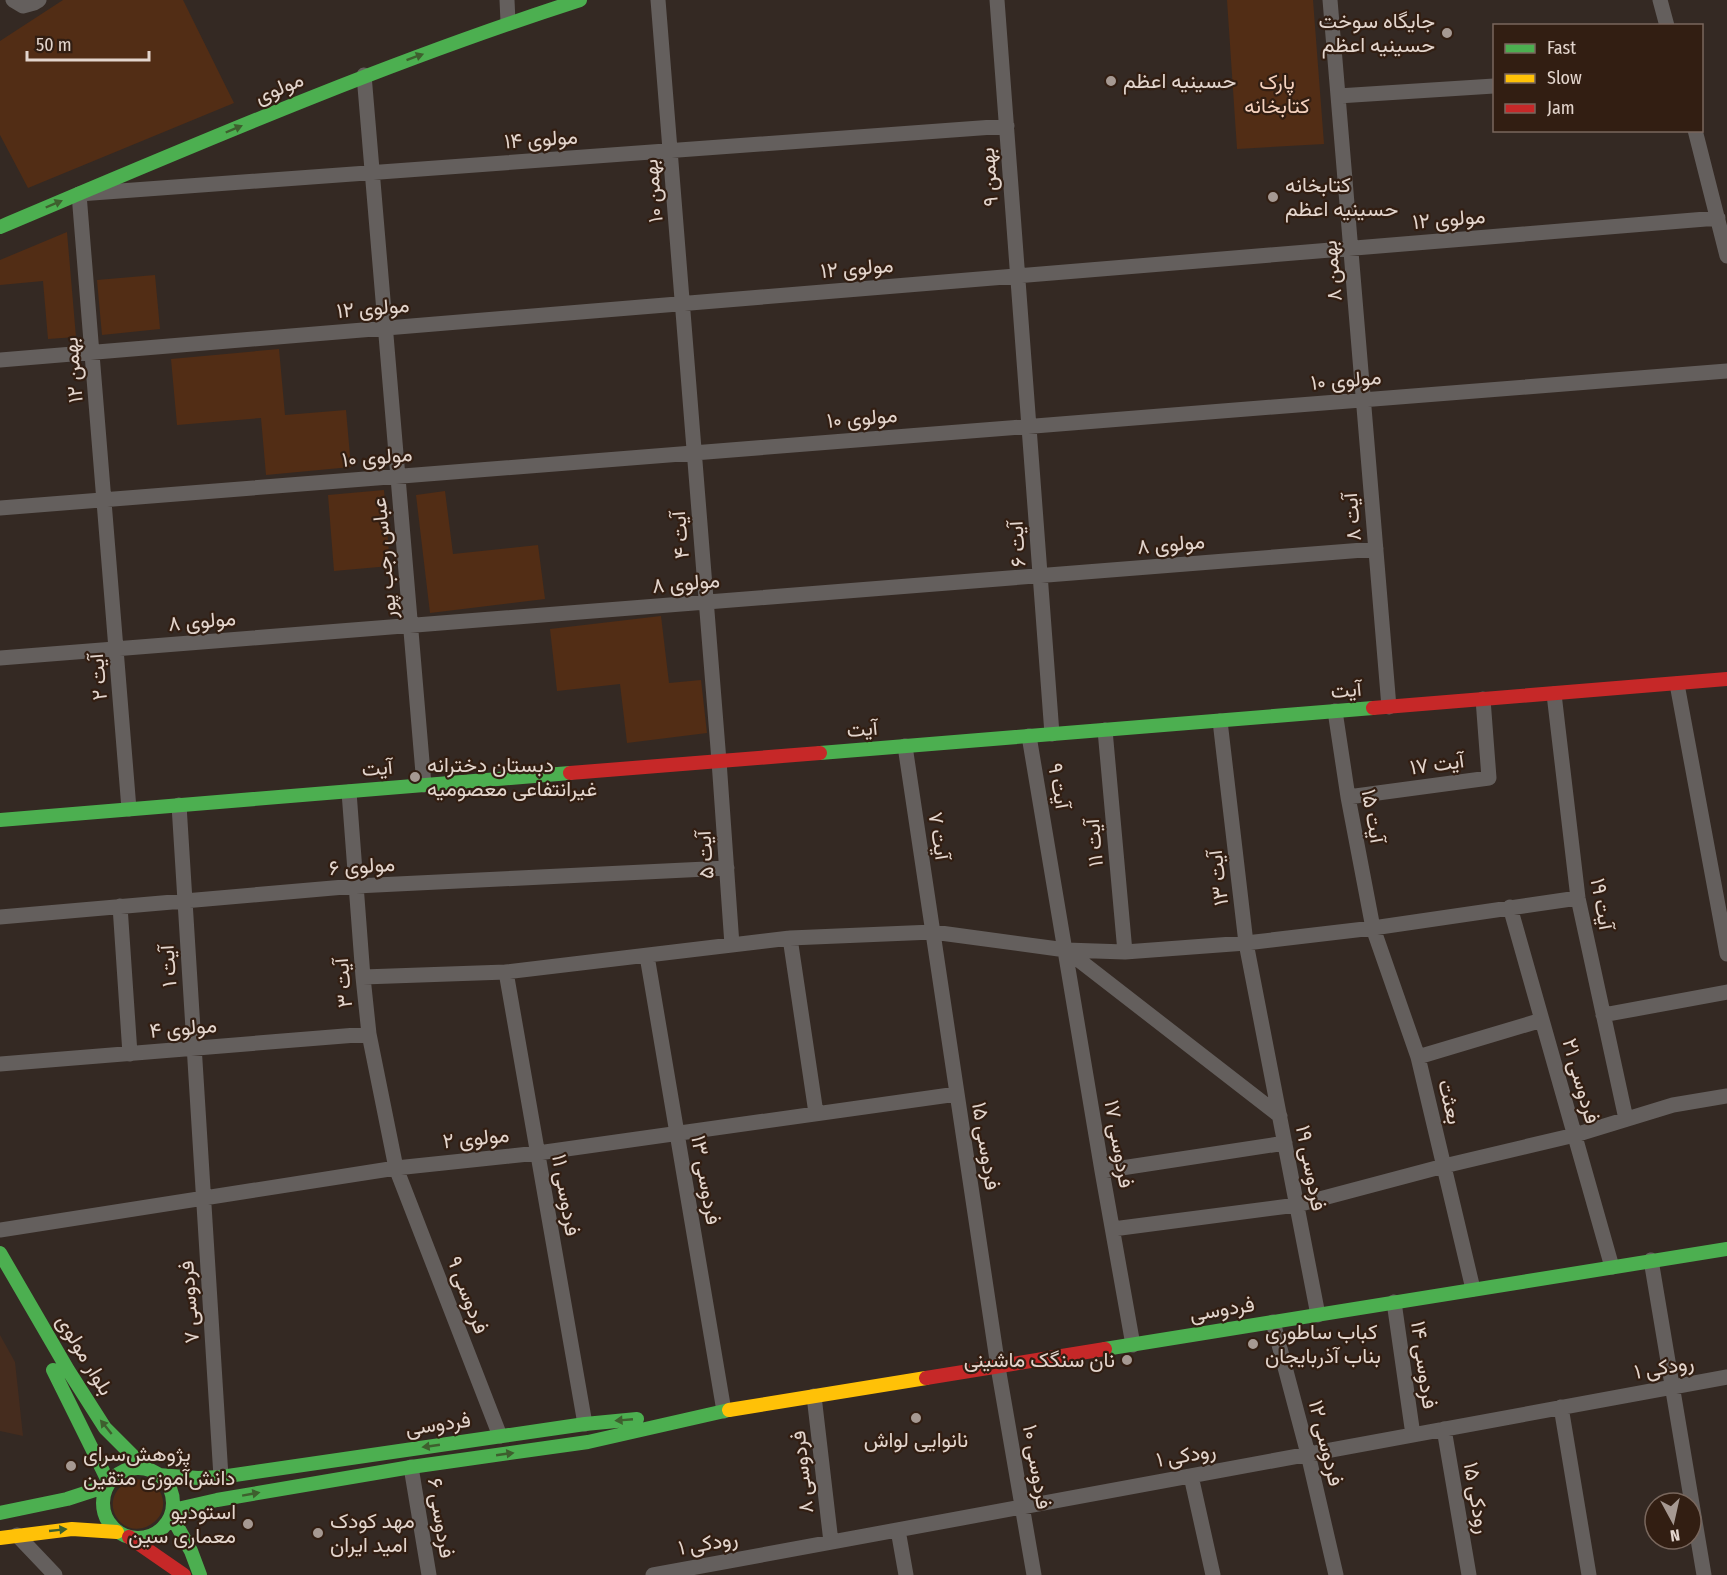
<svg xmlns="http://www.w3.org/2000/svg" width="1727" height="1575" font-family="'Fira Sans Condensed',Vazirmatn,sans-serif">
<rect width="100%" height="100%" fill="#342923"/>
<path fill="#452c1e" d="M0 1335 15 1362 23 1436 0 1431Z"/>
<path fill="#522d15" d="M63 0H183L234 103 28 188 0 135V41Z
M1227 0H1313L1324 144 1237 149Z
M67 232 76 337 48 339 43 281 0 285V260Z
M155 275 160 329 102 335 97 280Z
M279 349 285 415 346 410 351 467 266 475 261 418 177 425 171 359Z
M384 490 390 566 334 571 328 495Z
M445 491 453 554 538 545 545 599 430 613 416 495Z
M661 616 669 683 701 680 707 733 627 743 620 684 557 691 550 629Z
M134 1479C151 1479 168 1491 162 1511 159 1519 153 1524 146 1527 116 1538 95 1493 134 1479Z"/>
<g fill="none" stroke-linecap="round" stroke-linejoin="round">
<path stroke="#645f5d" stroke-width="15" d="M13 0 23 6 34 3 39 0
M507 0 508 22
M658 0 719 761 732 945
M997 0 1052 734
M1330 0 1389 707
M1660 0 1667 26
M364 75 424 785
M1338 96 1494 86
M1695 130 1727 256
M0 360 1718 218
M0 508 1727 371
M0 658 1376 549
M1677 684 1727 954
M1554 694 1578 898 1626 1119
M1335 711 1348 797 1373 928 1418 1057 1473 1289
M1220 721 1246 943 1318 1315
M1105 730 1125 952
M1029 736 1102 1171 1133 1345
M905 746 998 1367 1034 1575
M349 792 363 977 369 1034 396 1168 500 1436
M1348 797 1489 778 1483 699
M179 805 221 1477
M129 809 79 194 1007 126
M120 906 130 1054
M1510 907 1612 1267
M0 917 356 886 727 868
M790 938 816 1113
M1066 950 1280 1116
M647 956 724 1411
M506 972 585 1424
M363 977 506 972 790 938 933 932 1066 950 1125 952 1246 943 1373 928 1578 898
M1603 1015 1727 992
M1418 1057 1542 1020
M0 1064 369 1034
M1102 1171 1285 1143
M1113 1229 1297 1205 1444 1166 1575 1135 1673 1105 1727 1096
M0 1230 396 1168 538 1153 957 1094
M1651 1260 1704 1575
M1394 1302 1413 1435
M1273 1322 1308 1454 1336 1575
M814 1396 831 1542
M1561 1407 1589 1575
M1444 1429 1469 1575
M411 1467 429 1575
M1191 1476 1213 1575
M898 1530 906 1575
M17 1535 55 1575
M653 1575 1727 1377"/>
<path stroke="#4caf50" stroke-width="14" d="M0 227C192 146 381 64 580 0
M820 753 1373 708
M0 820 570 773
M0 1253 68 1370 105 1428 146 1469
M1105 1349 1727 1249
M53 1370 109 1483
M103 1503a35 35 0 1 1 70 0a35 35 0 1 1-70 0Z
M158 1475 198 1478 221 1477 585 1424 637 1419
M173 1510 217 1500 411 1467 588 1442 729 1410
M0 1513 67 1499 107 1486
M171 1515 191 1551 200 1575"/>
<path stroke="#ffc107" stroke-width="14" d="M729 1410 926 1378
M0 1538 72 1529 117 1532"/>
<path stroke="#c62828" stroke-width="14" d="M1373 708 1727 679
M570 773 820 753
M926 1378 1105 1349
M129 1537 184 1575"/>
</g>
<defs><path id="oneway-solid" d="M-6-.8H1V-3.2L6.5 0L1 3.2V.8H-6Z" transform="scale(1.5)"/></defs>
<g fill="#3e5f2e">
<use href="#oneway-solid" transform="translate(415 57) rotate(-20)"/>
<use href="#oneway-solid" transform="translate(234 129) rotate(-23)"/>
<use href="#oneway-solid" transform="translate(54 204) rotate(-23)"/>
<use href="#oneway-solid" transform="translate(624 1420) rotate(175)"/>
<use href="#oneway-solid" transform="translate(106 1427) rotate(-129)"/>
<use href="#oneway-solid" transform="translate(431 1446) rotate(172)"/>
<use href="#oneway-solid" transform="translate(505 1454) rotate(-8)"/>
<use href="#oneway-solid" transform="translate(251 1494) rotate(-10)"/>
<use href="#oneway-solid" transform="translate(58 1530) rotate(-6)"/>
</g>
<g fill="#a69992" stroke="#321e12" stroke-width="2">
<circle cx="1447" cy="33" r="6"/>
<circle cx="1111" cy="81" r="6"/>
<circle cx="1273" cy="197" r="6"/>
<circle cx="415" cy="777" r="6"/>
<circle cx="1253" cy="1344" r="6"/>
<circle cx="1127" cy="1360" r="6"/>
<circle cx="916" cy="1418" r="6"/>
<circle cx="71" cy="1466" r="6"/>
<circle cx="248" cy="1524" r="6"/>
<circle cx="318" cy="1533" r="6"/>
</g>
<g text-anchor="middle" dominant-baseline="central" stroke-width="4.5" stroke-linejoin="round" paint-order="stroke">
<g font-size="21" fill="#e3d5cd" stroke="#321e12" text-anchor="start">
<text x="1435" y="21" text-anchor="end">جایگاه سوخت<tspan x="1435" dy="24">حسینیه اعظم</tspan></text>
<text x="1123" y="81">حسینیه اعظم</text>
<text x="1285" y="185">کتابخانه<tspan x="1285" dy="24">حسینیه اعظم</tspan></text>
<text x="427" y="765">دبستان دخترانه<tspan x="427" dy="24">غیرانتفاعی معصومیه</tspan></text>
<text x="1265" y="1332">کباب ساطوری<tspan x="1265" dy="24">بناب آذربایجان</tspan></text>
<text x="1115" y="1360" text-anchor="end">نان سنگک ماشینی</text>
<text x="916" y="1440" text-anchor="middle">نانوایی لواش</text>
<text x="83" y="1454">پژوهش‌سرای<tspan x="83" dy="24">دانش‌آموزی متقین</tspan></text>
<text x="236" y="1512" text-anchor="end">استودیو<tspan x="236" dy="24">معماری سین</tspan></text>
<text x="330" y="1521">مهد کودک<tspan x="330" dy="24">امید ایران</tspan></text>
</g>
<g font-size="21" fill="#f4d1be" stroke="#321e12">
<text x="1277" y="82">پارک<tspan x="1277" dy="24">کتابخانه</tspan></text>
</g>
<g font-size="21" fill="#e3d5cd" stroke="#321e12">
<text transform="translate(279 88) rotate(-23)">مولوی</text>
<text transform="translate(541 139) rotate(-4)">مولوی ۱۴</text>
<text transform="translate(989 177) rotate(-94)">بهمن ۹</text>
<text transform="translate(653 191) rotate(-95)">بهمن ۱۰</text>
<text transform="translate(1449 219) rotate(-5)">مولوی ۱۲</text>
<text transform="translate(857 268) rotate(-5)">مولوی ۱۲</text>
<text transform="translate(1332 271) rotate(-95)">بهمن ۸</text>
<text transform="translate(373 308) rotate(-5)">مولوی ۱۲</text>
<text transform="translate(73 370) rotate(-95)">بهمن ۱۲</text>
<text transform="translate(1346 380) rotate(-5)">مولوی ۱۰</text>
<text transform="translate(862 418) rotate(-5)">مولوی ۱۰</text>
<text transform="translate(377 457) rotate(-5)">مولوی ۱۰</text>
<text transform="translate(1352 517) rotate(-95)">آیت ۸</text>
<text transform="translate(680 535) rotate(-95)">آیت ۴</text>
<text transform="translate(1017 544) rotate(-94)">آیت ۶</text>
<text transform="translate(1171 544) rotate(-5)">مولوی ۸</text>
<text transform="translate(384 558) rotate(-95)">عباس رجب پور</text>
<text transform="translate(686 583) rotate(-5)">مولوی ۸</text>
<text transform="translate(202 621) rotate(-5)">مولوی ۸</text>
<text transform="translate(98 677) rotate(-95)">آیت ۲</text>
<text transform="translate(1346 690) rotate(-5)">آیت</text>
<text transform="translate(862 729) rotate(-5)">آیت</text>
<text transform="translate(1437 764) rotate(-8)">آیت ۱۷</text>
<text transform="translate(377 768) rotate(-5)">آیت</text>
<text transform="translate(1059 786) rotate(80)">آیت ۹</text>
<text transform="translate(1373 816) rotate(80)">آیت ۱۵</text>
<text transform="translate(939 836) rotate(81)">آیت ۷</text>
<text transform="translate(1094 843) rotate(-95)">آیت ۱۱</text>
<text transform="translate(705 855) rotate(-94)">آیت ۵</text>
<text transform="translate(362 866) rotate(-4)">مولوی ۶</text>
<text transform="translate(1218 878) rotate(-97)">آیت ۱۳</text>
<text transform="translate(1602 904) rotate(80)">آیت ۱۹</text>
<text transform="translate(168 966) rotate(-94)">آیت ۱</text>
<text transform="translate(343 983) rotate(-95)">آیت ۳</text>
<text transform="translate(183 1028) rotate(-5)">مولوی ۴</text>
<text transform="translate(1581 1081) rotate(74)">فردوسی ۲۱</text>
<text transform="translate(1450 1102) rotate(77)">بعثت</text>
<text transform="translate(476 1138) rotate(-6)">مولوی ۲</text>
<text transform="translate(1119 1144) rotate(80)">فردوسی ۱۷</text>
<text transform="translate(986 1146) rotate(81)">فردوسی ۱۵</text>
<text transform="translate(1311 1168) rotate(79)">فردوسی ۱۹</text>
<text transform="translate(706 1180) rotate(80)">فردوسی ۱۳</text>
<text transform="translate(566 1195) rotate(80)">فردوسی ۱۱</text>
<text transform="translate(468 1295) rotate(69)">فردوسی ۹</text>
<text transform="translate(189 1302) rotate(-94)">فردوسی ۷</text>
<text transform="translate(1222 1309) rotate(-9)">فردوسی</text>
<text transform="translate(85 1355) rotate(59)">بلوار مولوی</text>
<text transform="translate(1424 1365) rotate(82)">فردوسی ۱۴</text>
<text transform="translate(1664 1367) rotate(-10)">رودکی ۱</text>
<text transform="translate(438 1424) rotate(-8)">فردوسی</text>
<text transform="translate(1326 1443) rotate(76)">فردوسی ۱۲</text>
<text transform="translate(1186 1455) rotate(-10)">رودکی ۱</text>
<text transform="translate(1037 1467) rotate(80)">فردوسی ۱۰</text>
<text transform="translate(802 1472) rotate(-96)">فردوسی ۸</text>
<text transform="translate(1477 1498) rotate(80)">رودکی ۱۵</text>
<text transform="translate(441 1518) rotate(81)">فردوسی ۶</text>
<text transform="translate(708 1543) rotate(-10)">رودکی ۱</text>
</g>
</g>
<rect x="1493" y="24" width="210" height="108" fill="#321e12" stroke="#79675d" stroke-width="1.5"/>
<rect x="1505" y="44" width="30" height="9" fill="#4caf50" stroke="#79675d" stroke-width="1.5"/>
<text x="1547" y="54" font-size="18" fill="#e3d5cd">Fast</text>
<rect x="1505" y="74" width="30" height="9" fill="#ffc107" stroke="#79675d" stroke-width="1.5"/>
<text x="1547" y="84" font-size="18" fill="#e3d5cd">Slow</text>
<rect x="1505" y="104" width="30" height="9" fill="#c62828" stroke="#79675d" stroke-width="1.5"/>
<text x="1547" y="114" font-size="18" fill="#e3d5cd">Jam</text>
<g transform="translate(1673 1521) rotate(172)"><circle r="28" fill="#321e12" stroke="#79675d" stroke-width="1.5"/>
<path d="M0-4.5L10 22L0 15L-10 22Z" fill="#a69992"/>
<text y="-9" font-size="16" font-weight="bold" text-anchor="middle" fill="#e3d5cd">N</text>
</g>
<path d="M27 51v9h122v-9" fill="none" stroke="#e3d5cd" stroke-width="3"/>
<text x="36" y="51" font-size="18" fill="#e3d5cd" stroke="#321e12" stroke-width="4.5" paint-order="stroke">50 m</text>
</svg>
